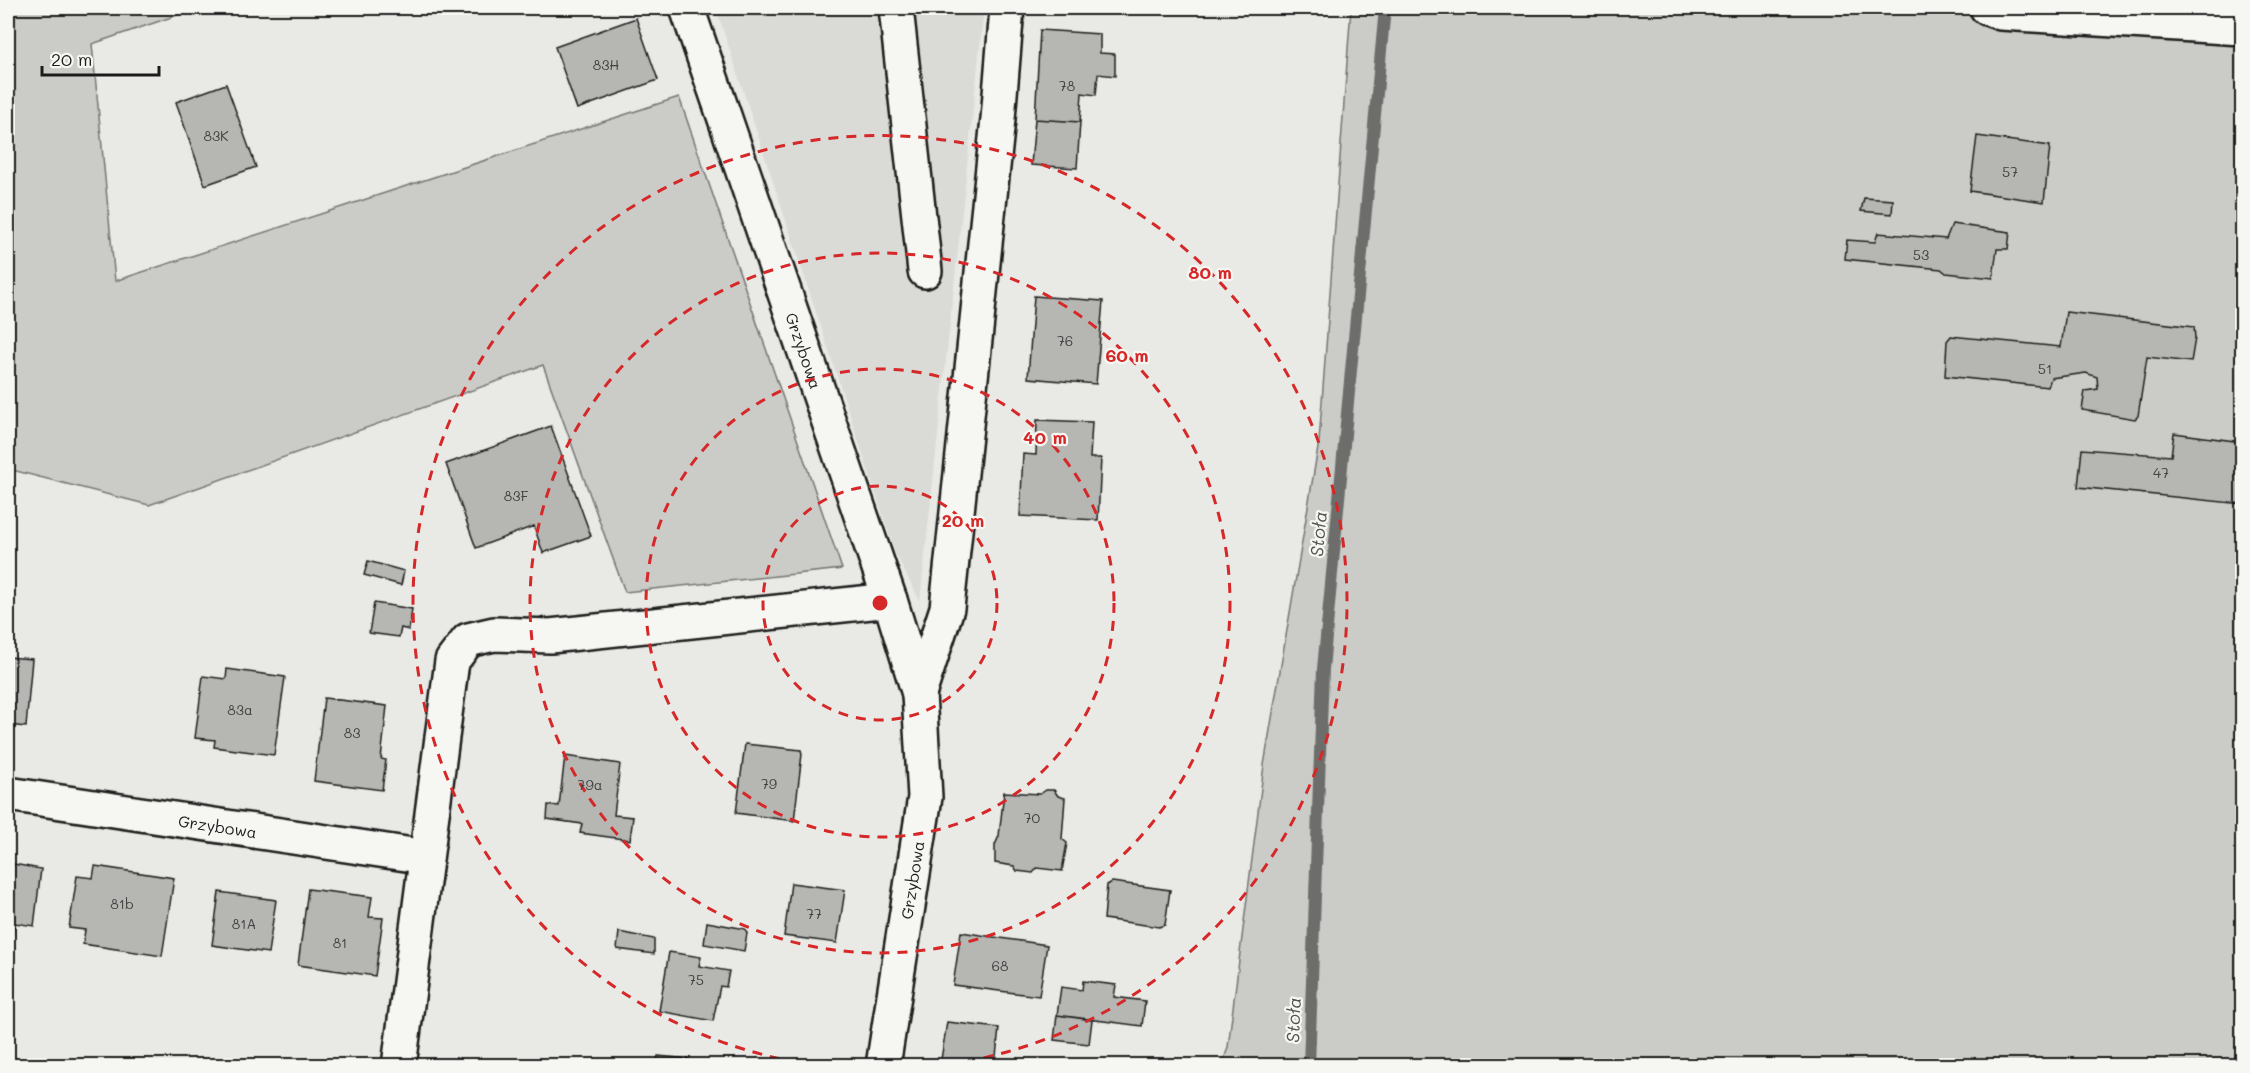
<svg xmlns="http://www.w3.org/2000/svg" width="2250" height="1073" font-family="Mali,sans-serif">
<rect width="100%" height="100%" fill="#e9e9e5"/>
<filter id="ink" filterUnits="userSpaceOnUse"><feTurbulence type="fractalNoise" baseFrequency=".0167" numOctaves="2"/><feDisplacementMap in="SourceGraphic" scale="12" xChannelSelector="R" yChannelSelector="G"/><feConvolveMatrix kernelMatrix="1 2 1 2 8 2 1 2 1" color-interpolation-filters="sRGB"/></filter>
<g filter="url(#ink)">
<path fill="#dadad6" d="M716 8H984L920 601 896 555Z"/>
<path fill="#cbcbc7" stroke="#747472" stroke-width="1.5" d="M8 8H198L92 44 115 281 679 97 842 569 625 592 543 365 149 505 8 469Z
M1351 8H2242V1065L1222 1066 1228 1047 1264 765 1319 442Z"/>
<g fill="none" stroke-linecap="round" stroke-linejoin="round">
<path stroke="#6d6d6c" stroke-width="12" d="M1309 1066 1323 669 1385 8"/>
</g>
<path fill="#b6b6b3" stroke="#1c1c1c" stroke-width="1.5" d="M636 18 658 80 577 109 555 47Z
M1040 30 1100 34V53L1115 54V76L1098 74 1096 95 1082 93 1080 122 1035 119Z
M226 84 256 167 205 185 176 102Z
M1035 119 1080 122 1077 168 1031 165Z
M1977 136 2050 146 2044 202 1970 191Z
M1864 198 1893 200 1892 214 1861 211Z
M1952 224 2010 232 2008 249H1997L1993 278 1946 273 1941 269 1845 259 1847 240 1875 242 1878 233 1946 239Z
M1034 296 1103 301 1096 384 1028 378Z
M2066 312 2194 327 2195 338 2191 362 2147 357 2138 416 2135 419 2082 410 2085 391 2098 389 2097 377 2086 373 2051 378 2048 387 1945 376 1947 341 1951 336 2061 347Z
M1037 420 1092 422 1090 458H1101L1098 520 1020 516 1023 454 1036 455Z
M551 426 591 536 543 553 534 526 476 548 446 464Z
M2174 433 2242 442V504L2078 487 2082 449 2171 456Z
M368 561 404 571 401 585 364 575Z
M374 603 412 609 409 630 401 628 399 637 369 633Z
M8 657 32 659 26 727 8 725Z
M227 669 285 677 274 755 214 747 215 740 195 738 203 676 226 679Z
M324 698 387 706 381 759 386 760 382 790 314 781Z
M745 744 801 750 802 754 794 821 736 813Z
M565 756 620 764 614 815 633 817 630 840 580 833 582 824 547 819 548 805 559 806Z
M1046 790H1054L1058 796 1065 798 1062 839 1067 843 1062 871 1037 868 1033 873 1017 871 1014 866 995 863V845L999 836 1004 792 1040 794Z
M8 863 41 869 34 926 15 923 8 960Z
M95 866 174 878 162 956 83 944 85 930 69 928 77 876 93 878Z
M1112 882 1170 890 1165 925 1159 927 1104 919 1107 885Z
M791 883 845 890 837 943 784 936Z
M308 889 372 897 369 917 383 918 375 976 298 965Z
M219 892 276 900 268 953 212 945Z
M707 922 745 929 747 933 744 951 704 944Z
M619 932 654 939V954L617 949Z
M961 932 1047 945 1039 996 953 985Z
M669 952 701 957 699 966 729 971 726 987 720 986 713 1021 659 1011Z
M1083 981 1116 985 1114 997 1145 1001 1142 1026 1057 1015 1061 987 1082 990Z
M1057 1015 1092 1020 1089 1044 1054 1040Z
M947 1022 999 1028 995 1066H940Z
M658 1056 689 1059 688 1066H656Z"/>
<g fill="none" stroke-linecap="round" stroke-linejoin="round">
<defs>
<g id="minor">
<path id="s1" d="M687 8 890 600 919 694 925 797 883 1066"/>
<path d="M896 8 925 271"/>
<path d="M1987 8 2001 13 2242 28"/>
<path d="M919 694 947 608 998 119 1007 8"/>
<path id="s2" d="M8 794 426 857"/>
<path d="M399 1066 452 661 468 640 494 634 550 636 890 600"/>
</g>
</defs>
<use href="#minor" stroke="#1c1c1c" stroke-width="38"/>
<use href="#minor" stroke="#f6f6f2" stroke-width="33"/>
</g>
</g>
<g fill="none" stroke="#d62828" stroke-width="3" stroke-dasharray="10 8">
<circle cx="880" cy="603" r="117"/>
<circle cx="880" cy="603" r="234"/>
<circle cx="880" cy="603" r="350"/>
<path d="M815 1065A467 467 0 1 1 945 1065"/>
</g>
<g text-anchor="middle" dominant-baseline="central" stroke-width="4.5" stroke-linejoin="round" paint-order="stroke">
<g font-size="14" fill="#424242">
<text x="606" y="64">83H</text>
<text x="1067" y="85">78</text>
<text x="216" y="135">83K</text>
<text x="2010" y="171">57</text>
<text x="1921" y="254">53</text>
<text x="1065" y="340">76</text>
<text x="2045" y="368">51</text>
<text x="2161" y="472">47</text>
<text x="516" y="495">83F</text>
<text x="240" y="709">83a</text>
<text x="352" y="732">83</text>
<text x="769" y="783">79</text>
<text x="590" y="784">79a</text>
<text x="1032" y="817">70</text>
<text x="122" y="903">81b</text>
<text x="814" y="913">77</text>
<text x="244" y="923">81A</text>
<text x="340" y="942">81</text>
<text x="1000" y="965">68</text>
<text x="696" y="979">75</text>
</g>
<g font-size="16" fill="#1c1c1c" stroke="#f6f6f2">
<text stroke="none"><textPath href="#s1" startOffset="362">Grzybowa</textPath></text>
<text stroke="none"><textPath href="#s2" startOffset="212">Grzybowa</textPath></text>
<text transform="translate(912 880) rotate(-81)">Grzybowa</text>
</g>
<g font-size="18" font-style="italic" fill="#525251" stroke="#f6f6f2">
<text transform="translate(1318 534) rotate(-85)">Stoła</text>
<text transform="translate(1293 1020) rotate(-88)">Stoła</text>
</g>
</g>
<circle cx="880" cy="603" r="9" fill="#d62828" stroke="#f6f6f2" stroke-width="3"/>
<g font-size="18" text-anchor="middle" font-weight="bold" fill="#d62828" stroke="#f6f6f2" stroke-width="4.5" stroke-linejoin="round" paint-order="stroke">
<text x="1210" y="279">80 m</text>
<text x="1127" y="362">60 m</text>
<text x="1045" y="444">40 m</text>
<text x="963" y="527">20 m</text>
</g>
<rect width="2250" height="1073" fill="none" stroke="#f6f6f2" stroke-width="30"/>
<rect x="15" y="15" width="2220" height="1043" fill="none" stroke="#1c1c1c" stroke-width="2" filter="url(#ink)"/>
<path d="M42 66v9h117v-9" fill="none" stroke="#1c1c1c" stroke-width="3"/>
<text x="51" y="66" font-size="18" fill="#1c1c1c" stroke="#f6f6f2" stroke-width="4.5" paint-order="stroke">20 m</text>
</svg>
